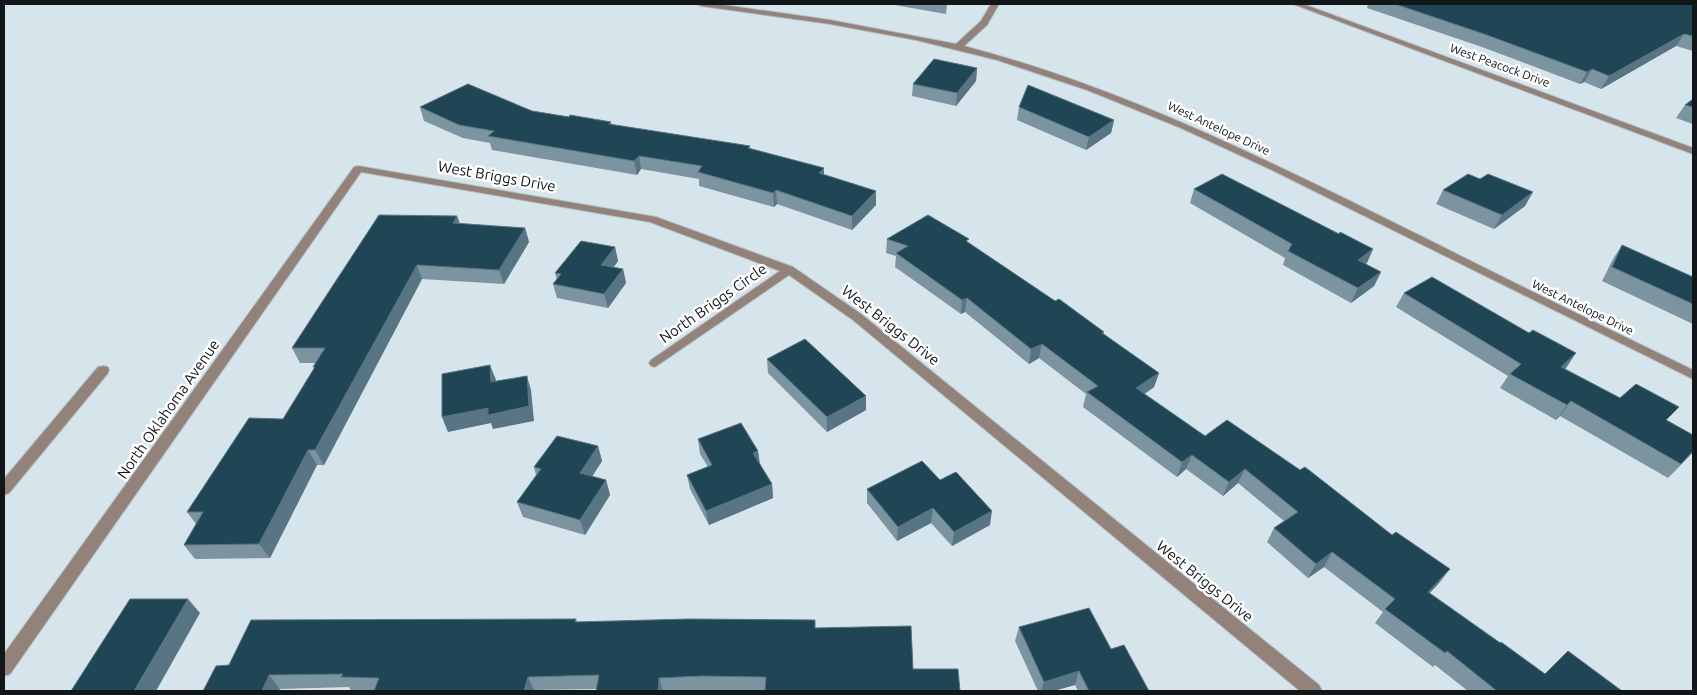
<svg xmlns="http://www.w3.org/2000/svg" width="1697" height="695" font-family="Ubuntu,sans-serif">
<rect width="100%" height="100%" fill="#d6e4eb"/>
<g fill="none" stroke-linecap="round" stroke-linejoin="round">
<defs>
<path id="service" d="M103 366 108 367 109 370 108 373 9 493 4 495V479L98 367Z"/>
<path id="minor" d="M697 4H717L830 20 956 44 981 21 991 4H999L987 25 964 46C1124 88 1271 162 1419 235 1510 281 1602 326 1693 370V379L1274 171 1181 128 1087 90 997 60 916 40 830 24 701 6Z
M1293 4H1303L1693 148V154Z
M358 166 656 217 793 267 861 314 1319 685 1322 691H1300L853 320 789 275 655 367 651 366 649 363 651 360 780 271 650 222 361 172 10 674 4 676V654L354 167Z"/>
</defs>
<use href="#service" stroke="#b3bfc5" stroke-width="2"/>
<use href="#minor" stroke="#b3bfc5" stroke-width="2"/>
<use href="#service" fill="#92827a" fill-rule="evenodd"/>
<use href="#minor" fill="#92827a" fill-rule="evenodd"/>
</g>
<path fill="#7b94a0" d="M889 4H947L946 14Z
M1368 4H1693V51L1676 46 1601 89 1584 82 1580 84 1482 47 1367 8Z
M977 68 976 81 956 106 912 96 913 84Z
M1693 99V124L1676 118 1685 105Z
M420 107 532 111 569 117 611 122 612 125 750 146V149L824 168V175L876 191V205L852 230 777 204 774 207 699 186V179L641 169 637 175 492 150 490 143 463 138 424 121Z
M1019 107 1114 120 1111 133 1086 150 1017 120Z
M1194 189 1339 234 1373 249 1366 264 1381 272 1374 286 1351 303 1283 265 1285 258 1190 203Z
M1443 190 1525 206 1494 229 1436 204Z
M457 216 460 224 525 228 529 242 504 284 422 279 324 465H317L270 558 195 559 184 545 196 524 187 512 283 419 314 368 313 367 316 363H300L292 348Z
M887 239 969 243 1055 301 1104 332V334L1159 373 1154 387 1144 394 1205 436 1439 583 1430 593 1545 674 1622 691H1468L1435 665 1433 667 1375 623 1383 612 1324 567 1308 578 1267 542 1274 528 1284 521 1238 483 1223 496 1186 469 1177 477 1083 407 1086 394 1039 358 1029 364 965 312 961 314 895 267 896 256 886 253Z
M1622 245 1693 277V324L1602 281 1613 259Z
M615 247 618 261 614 267 623 269 626 283 608 308 557 298 553 284 557 280 555 273Z
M1404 293 1566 368 1565 369 1620 398 1667 420 1693 435V452L1668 478 1560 416 1556 420 1500 388 1508 376 1396 307Z
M767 359 866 410 827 432 768 373Z
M698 439 758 451 760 464 772 484 773 498 709 525 690 489 687 475 708 467 700 454Z
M598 446 602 461 592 477 606 480 610 495 585 535 523 517 517 502 536 475 534 467Z
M940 480 990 525 952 546 931 523 897 541 867 503V489Z
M576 619 577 622 815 620 765 690H704L668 691H596V689L534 690V691H351L349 687 280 689 229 665Z
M1019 627 1111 649 1149 691H1078L1075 685 1053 691H1038L1015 641Z"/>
<path fill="#577582" d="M1684 34 1676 46 1601 89 1609 76Z
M977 68 976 81 956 106 957 93Z
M1592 69 1584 82 1580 84 1587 72Z
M1114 120 1111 133 1086 150 1089 137Z
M639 156 641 169 637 175 634 161Z
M824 168V182L819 173Z
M776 190 777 204 774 207 773 193Z
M876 191V205L852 230V216Z
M1533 192 1525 206 1494 229 1502 215Z
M457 216 462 230 453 223Z
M525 228 529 242 504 284 499 270Z
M615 247 618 261 604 279 601 265Z
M1373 249 1367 263 1351 274 1358 260Z
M417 265 422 279 324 465 315 450Z
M623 269 626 283 608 308 604 294Z
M1381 272 1374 286 1351 303 1358 288Z
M967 298 965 312 961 314 962 300Z
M1042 344 1039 358 1029 364 1031 349Z
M1576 353 1566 368 1551 381 1561 367Z
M490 365 496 380 497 397 491 382Z
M1159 373 1154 387 1132 403 1136 388Z
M527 376 531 390 534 421 493 429 491 423 448 432 442 417Z
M866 396V410L827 432V417Z
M1571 401 1560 416 1556 420 1567 405Z
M598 446 602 461 584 488 580 473Z
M308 450 317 465 270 558 259 544Z
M758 451 760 466 753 453Z
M1693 451V452L1668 478 1681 464Z
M1192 455 1186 469 1177 477 1182 462Z
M1245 469 1238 483 1223 496 1229 482Z
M606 480 610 495 585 535 580 520Z
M772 484 773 498 709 525 706 511Z
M933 508 931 523 897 541 898 527Z
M992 511 990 525 952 546 954 532Z
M1332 552 1324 567 1308 578 1316 564Z
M1450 569 1439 583 1417 606 1428 592Z
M188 599 200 613 156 691H134Z
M1079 671 1075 685 1053 691H1041L1044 682Z
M269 675 280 689 279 691H262Z
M528 677 534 690V691H524Z
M659 678 663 691H658Z"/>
<path fill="#204555" stroke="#577582" d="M1395 4H1688L1693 5V36L1684 34 1609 76 1592 69 1587 72 1487 35Z
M934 59 977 68 957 93 913 84Z
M468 84 532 111 569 117 570 115 611 122 609 124 750 146 748 148 824 168 819 173 876 191 852 216 776 190 773 193 698 172 702 166 639 156 634 161 488 136 494 131 459 125 420 107Z
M1028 85 1114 120 1089 137 1019 107Z
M1693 99V107L1685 105Z
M1222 174 1339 234 1340 232 1373 249 1358 260 1381 272 1358 288 1288 251 1292 244 1194 189Z
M1468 174 1480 179 1488 174 1533 192 1502 215 1443 190Z
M379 215 457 216 453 223 525 228 499 270 417 265 315 450H308L259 544 184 545 203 512H187L249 418 283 419 315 367H313L325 348H292Z
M928 215 969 239 966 241 1055 301 1059 299 1104 332 1102 333 1159 373 1136 388 1205 436 1227 420 1300 470 1305 467 1392 535 1396 532 1450 569 1428 592 1500 643 1501 642 1545 674 1568 651 1622 691H1497L1447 651 1445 653 1385 609 1395 599 1332 552 1316 564 1274 528 1298 512 1245 469 1229 482 1192 455 1182 462 1087 392 1098 386 1042 344 1031 349 967 298 962 300 896 253 908 246 887 239Z
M581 241 615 247 601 265 623 269 604 294 553 284 561 274 555 273Z
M1622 245 1693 277V304L1612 267Z
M1432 277 1529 333 1533 330 1576 353 1561 367 1620 398 1636 384 1679 407 1666 420 1693 435V451L1681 464 1571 401 1567 405 1510 374 1521 364 1404 293Z
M805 339 866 396 827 417 767 359Z
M490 365 491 382 527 376 529 406 488 415V408L442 417V374Z
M741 423 758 451 753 453 772 484 706 511 687 475 712 465 698 439Z
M557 436 598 446 580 473 606 480 580 520 517 502 541 469 534 467Z
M922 461 940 480 956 472 992 511 954 532 933 508 898 527 867 489Z
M130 599H188L134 691H71Z
M1089 608 1111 649 1124 645 1149 691H1089L1079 671 1044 682 1019 627Z
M576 619 575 622 689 619 815 620V628L911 626 913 669H958L960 691H765L766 677 701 676 659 678 658 691H596L599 675 528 677 524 691H374L379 678 341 677 343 674 269 675 262 691H203L216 666 229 665 251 620Z"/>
<g text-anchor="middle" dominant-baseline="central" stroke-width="5" stroke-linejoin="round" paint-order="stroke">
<g font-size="12" fill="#111618" stroke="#fff">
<text transform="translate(1500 65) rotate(20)">West Peacock Drive</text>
<text transform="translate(1219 128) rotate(25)">West Antelope Drive</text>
<text transform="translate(1583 307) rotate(26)">West Antelope Drive</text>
</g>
<g font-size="15" fill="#111618" stroke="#fff">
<text transform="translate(497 176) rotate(10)">West Briggs Drive</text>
<text transform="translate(713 303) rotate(-35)">North Briggs Circle</text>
<text transform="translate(891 325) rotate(38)">West Briggs Drive</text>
<text transform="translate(168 409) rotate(-55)">North Oklahoma Avenue</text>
<text transform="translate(1205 581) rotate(39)">West Briggs Drive</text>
</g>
</g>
<rect width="1697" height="695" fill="none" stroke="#111618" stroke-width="10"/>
</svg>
